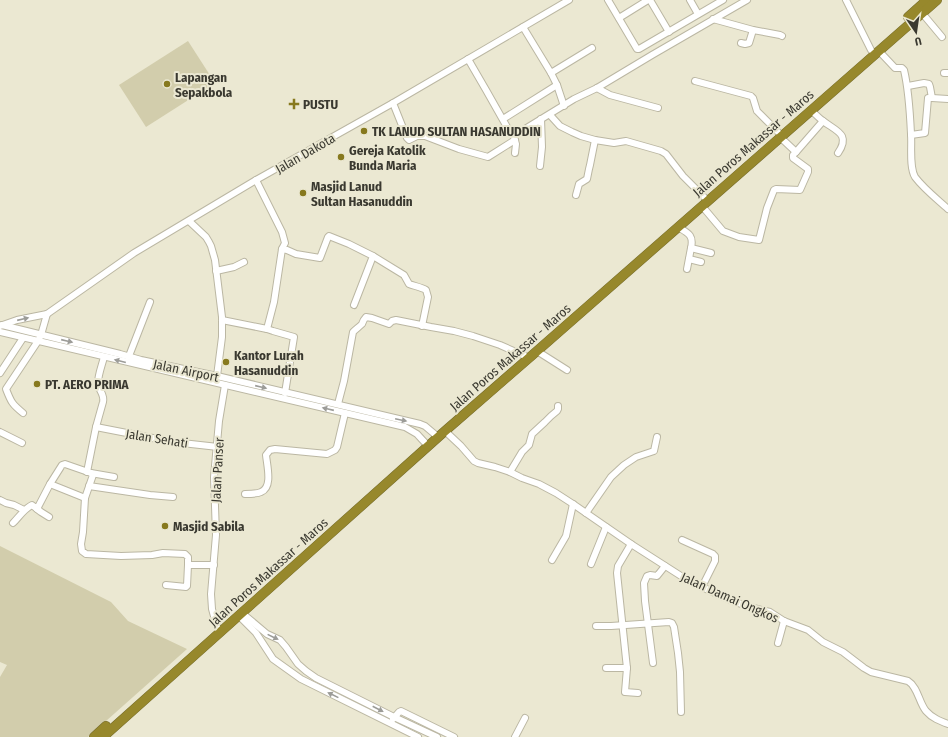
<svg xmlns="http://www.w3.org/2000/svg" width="948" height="737" viewBox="0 0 948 737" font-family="'Fira Sans Condensed',sans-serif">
<rect width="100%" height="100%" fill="#ebe8d2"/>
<g fill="#d2cdac">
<polygon points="188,41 215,83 146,127 119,85"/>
<polygon points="0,546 111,602 128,621 187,649 88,737 0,737 0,677 7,665 0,662"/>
</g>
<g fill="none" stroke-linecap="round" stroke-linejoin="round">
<defs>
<g id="minor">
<polyline points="608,0 637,49 639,49 723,0"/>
<polyline points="650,0 669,32"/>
<polyline points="690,0 698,14"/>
<polyline points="846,0 871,50"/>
<polyline points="922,13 942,37"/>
<polyline points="619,18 648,0"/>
<polyline points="713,19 753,30 780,35 782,36"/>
<polyline points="523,27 551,73 557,85 564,106"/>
<polyline points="741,43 745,44 749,43 753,30"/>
<path d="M 879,51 L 895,68 L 902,68 L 904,70 C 909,91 910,113 911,134 C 912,146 909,167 915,177 C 924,189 937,199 948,209"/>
<polyline points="468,59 486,90 507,127 513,134 525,129 574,99 597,88 652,55 747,0"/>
<polyline points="551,73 592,48"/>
<polyline points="944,73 948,73"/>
<polyline points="695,81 751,96 753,98 757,111 778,132"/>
<polyline points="908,86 924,83 929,84 930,87 932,98"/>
<polyline points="597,88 610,95 658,108"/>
<polyline points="393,103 407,138 409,140 417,136 425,136 459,149 488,157 515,140"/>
<path d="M 811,110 C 815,114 819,118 823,121 C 836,131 851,134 838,153"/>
<polyline points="550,115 560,126 572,132 581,136 595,140 614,143 626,141 661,151 666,154 683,176 704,197"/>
<polyline points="503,119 557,85"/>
<polyline points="911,135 925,133 928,98 932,98 948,99"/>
<polyline points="514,137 516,144 515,153"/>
<polyline points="796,152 823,121"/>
<polyline points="540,166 542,147 541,119"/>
<polyline points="256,180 282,232 285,243 282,249 287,250 296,254 320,258 328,237 329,236 349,244 373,256 354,305"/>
<polyline points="576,195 579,184 587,179 589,169 590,165 595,140"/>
<polyline points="702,206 723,231 739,237 759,240 767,208 774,190 776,189 800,190 808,172 808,169 793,158 793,155 796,152 780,137"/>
<polyline points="189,221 206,237 209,242 211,246 215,260 222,317 222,337 217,376"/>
<path d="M 678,227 C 688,233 694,235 691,248 L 711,253"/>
<polyline points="282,249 274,302 267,329 273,331 294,337 285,393"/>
<path d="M 373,256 L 404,275 L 409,284 C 414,286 421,287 426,290 L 428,297 L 422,326"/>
<polyline points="689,259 701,262"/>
<polyline points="687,269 691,248"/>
<polyline points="216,271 234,267 244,262"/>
<polyline points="222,320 267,329"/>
<polyline points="2,325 120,354 141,360 217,376 420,424 425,426 438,437"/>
<polyline points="0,326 17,320 47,314 134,253 256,180 393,103 569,0"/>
<polyline points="0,332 405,427 417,434 428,446"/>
<polyline points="537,351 567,370"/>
<polyline points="129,356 150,302"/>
<polyline points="0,373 23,338"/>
<path d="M 338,404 L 339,400 L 344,381 L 353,332 C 356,329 359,327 362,324 C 363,321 364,319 366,317 L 372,318 L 389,324 L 392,321 L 396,320 L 431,327 L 454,331 L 473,336 L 500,345 L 525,356"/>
<path d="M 23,413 C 12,404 11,402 6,389 L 38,341 L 41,335 L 47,314"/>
<polyline points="96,427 173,442 218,447"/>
<path d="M 445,431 L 461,446 L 474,461 L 478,463 L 495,467 L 510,472 L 522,478 L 539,484 L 556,493 L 573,504 L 631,544 L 681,576 L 702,587 L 735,602 L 750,607 L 770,612 L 784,621 L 808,630 L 823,642 L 843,652 L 864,668 L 871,672 L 908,681 C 918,687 919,703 926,711 C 932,718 940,721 948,724"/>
<polyline points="0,432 22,443"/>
<path d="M 87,472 L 96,427 L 103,402 C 105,394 98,390 98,383 C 98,375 102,365 104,357"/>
<polyline points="510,472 522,452 529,445 532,434 545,422 551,416 557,411 558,409 558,406"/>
<polyline points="91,473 114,477"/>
<polyline points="50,484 85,498"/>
<polyline points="89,486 150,495 173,497"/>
<path d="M 245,494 C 250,494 257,494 261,492 C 273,487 267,466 266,455 L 270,450 L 275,449 L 327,454 L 335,450 L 337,447 L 345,413"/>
<polyline points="0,500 6,503 14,505 24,510"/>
<polyline points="37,509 41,512 49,517"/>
<polyline points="586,513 611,477 624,465 636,457 654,451 657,437"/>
<path d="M 13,523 C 19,517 24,509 32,505 L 37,509 L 50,484 L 62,465 L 65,464 L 91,473 L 93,475 L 85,498 L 83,532 L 81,544 L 82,551 L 86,554 L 121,556 L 152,555 L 163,553 L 185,554 L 188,557 L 188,565 L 214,565"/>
<polyline points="682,540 713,554 715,556 715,561 702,587"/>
<polyline points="631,544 618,566 617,573 626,659 627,668 625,692 638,693"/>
<polyline points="552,560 566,536 573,504"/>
<polyline points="591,564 606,527"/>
<polyline points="166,585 186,587 187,586 188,565"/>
<polyline points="242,613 267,634 280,640 286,647 298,664 306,671 316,678 394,717 437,737"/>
<polyline points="239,616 256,633 273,659 301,679 418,737"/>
<polyline points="596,626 611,626 669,622 672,623 674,627 678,653 680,672 681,712"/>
<polyline points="217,627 212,609 211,594 216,535 214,477 219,421 225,385"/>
<polyline points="778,643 784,621"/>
<polyline points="653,663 645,601 644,583 647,576 650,575 657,576 665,566"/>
<polyline points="606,668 627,668"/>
<polyline points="393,719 399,712 401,711 454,737"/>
<polyline points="515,737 525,718"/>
</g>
<g id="highway">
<polyline points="908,17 927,0"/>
<polyline points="94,737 106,726"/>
<polyline points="103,737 445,431 537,351 937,0"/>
</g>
</defs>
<use href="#minor" stroke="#bbb7a3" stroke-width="8"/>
<use href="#highway" stroke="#766c2d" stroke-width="10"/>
<use href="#minor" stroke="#fff" stroke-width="6"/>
<use href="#highway" stroke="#97882c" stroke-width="9"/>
</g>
<defs><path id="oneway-solid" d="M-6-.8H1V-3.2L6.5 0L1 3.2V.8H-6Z"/></defs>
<g fill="#9c9c98">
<use href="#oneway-solid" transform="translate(23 319) rotate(-13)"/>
<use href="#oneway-solid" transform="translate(67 341) rotate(13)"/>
<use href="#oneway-solid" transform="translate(120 361) rotate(-166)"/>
<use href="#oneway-solid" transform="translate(261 387) rotate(13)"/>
<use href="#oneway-solid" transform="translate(328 409) rotate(-167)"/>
<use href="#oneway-solid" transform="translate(401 420) rotate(12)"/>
<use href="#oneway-solid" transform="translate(273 637) rotate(26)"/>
<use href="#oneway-solid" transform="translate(333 695) rotate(-154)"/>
<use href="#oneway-solid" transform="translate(378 709) rotate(27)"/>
</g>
<g fill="#87791e" stroke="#ebe8d2" stroke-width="1.5">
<circle cx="167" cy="84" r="4"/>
<path d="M292 98h4v4h4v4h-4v4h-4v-4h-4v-4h4z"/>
<circle cx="364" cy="131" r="4"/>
<circle cx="341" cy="157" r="4"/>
<circle cx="303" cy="193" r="4"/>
<circle cx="226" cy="362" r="4"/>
<circle cx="37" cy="384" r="4"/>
<circle cx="165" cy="526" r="4"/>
</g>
<g text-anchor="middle" stroke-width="4" stroke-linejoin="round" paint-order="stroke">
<g font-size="13" font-weight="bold" fill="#3a3930" stroke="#ebe8d2" text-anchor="start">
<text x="175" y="82">Lapangan<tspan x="175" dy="15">Sepakbola</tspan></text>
<text x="303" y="109">PUSTU</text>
<text x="372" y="136">TK LANUD SULTAN HASANUDDIN</text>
<text x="349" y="155">Gereja Katolik<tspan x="349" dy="15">Bunda Maria</tspan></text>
<text x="311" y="191">Masjid Lanud<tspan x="311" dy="15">Sultan Hasanuddin</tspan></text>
<text x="234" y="360">Kantor Lurah<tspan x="234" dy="15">Hasanuddin</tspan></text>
<text x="45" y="389">PT. AERO PRIMA</text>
<text x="173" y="531">Masjid Sabila</text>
</g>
<g font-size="13" fill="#3a3930" stroke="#ebe8d2">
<text transform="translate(753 143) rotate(-41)" y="5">Jalan Poros Makassar - Maros</text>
<text transform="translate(305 153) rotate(-30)" y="5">Jalan Dakota</text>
<text transform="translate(510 357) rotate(-41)" y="5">Jalan Poros Makassar - Maros</text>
<text transform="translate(186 370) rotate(12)" y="5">Jalan Airport</text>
<text transform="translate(157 438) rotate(9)" y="5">Jalan Sehati</text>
<text transform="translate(217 470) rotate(-87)" y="5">Jalan Panser</text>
<text transform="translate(268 572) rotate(-42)" y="5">Jalan Poros Makassar - Maros</text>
<text transform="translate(730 597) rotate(24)" y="5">Jalan Damai Ongkos</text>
</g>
</g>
<g transform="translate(916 32) rotate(167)" stroke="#ebe8d2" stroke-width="3" paint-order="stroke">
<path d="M0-3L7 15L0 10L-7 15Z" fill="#3a3930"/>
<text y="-6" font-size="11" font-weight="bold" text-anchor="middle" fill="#3a3930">U</text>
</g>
</svg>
